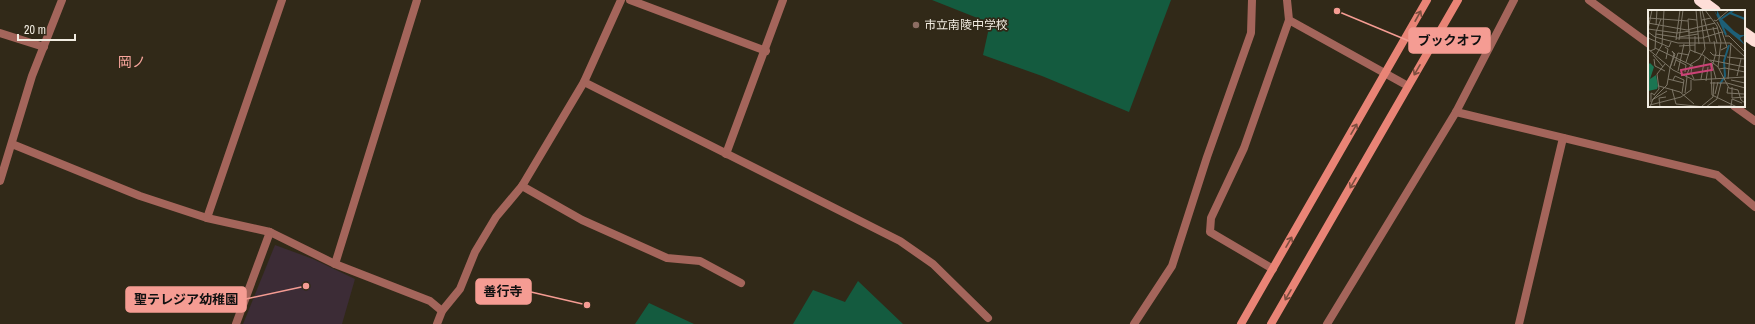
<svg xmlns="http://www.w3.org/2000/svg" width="1755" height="324" viewBox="0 0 1755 324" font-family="'Archivo Narrow','Noto Sans JP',sans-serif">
<rect width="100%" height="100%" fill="#312918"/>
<polygon fill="#3c2c36" points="275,245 313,259 355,279 342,324 243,324"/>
<g fill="#145b3f">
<polygon points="932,0 1171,0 1129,112 1042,76 983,55 990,23"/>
<polygon points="858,281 903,324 793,324 813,290 845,302"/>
<polygon points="649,303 694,324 635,324"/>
</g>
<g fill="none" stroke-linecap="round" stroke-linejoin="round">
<g stroke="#a4655b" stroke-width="8">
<polyline points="630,0 766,51"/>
<polyline points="1287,0 1289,20 1408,86"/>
<polyline points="1589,0 1649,44"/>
<polyline points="0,33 44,47"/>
<polyline points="584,82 900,241 933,264 988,318"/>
<polyline points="1734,106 1755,121"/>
<polyline points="1456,112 1717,175 1755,207"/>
<polyline points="12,144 140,196 207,218 270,232 335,264 430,301 442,311"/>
<polyline points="726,154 783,0"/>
<polyline points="0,181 32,76 62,0"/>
<polyline points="522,186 582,220 667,258 700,261 741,283"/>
<polyline points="207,218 282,0"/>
<polyline points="335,264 417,0"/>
<polyline points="1273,269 1210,232 1211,218 1244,148 1289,20"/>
<polyline points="236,324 270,232"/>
<polyline points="437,324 442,311 460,289 475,252 496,217 522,186 584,82 621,0"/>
<polyline points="1134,324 1172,266 1207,157 1251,33 1252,0"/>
<polyline points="1327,324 1456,112 1514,0"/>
<polyline points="1519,324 1563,138"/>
</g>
<g stroke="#e98476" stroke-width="8">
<polyline points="1241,324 1427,0"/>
<polyline points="1271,324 1458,0"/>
</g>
<g stroke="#feded8" stroke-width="12">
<polyline points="1700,0 1715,11"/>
<polyline points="1744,33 1755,41"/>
</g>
</g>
<defs><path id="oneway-shaft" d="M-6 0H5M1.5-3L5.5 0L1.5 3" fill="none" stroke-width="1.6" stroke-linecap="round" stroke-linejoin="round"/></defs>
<g stroke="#7b4d3e">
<use href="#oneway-shaft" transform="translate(1418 16) rotate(-61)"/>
<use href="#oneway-shaft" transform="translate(1417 70) rotate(120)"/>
<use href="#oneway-shaft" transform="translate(1354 129) rotate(-60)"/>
<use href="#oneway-shaft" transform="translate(1353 183) rotate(120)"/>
<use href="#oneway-shaft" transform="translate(1289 242) rotate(-60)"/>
<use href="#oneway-shaft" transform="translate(1288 295) rotate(120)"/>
</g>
<circle fill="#8d6e63" stroke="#312918" stroke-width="1.5" cx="916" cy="25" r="4"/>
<g text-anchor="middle" stroke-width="3.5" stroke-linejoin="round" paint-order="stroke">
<g font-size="12" fill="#f1ece1" stroke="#312918" text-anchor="start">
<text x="924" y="29">市立南陵中学校</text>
</g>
<g font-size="14" fill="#f9a69d" stroke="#312918">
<text x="132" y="67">岡ノ</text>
</g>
</g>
<g transform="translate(1648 10)">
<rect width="97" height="97" fill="#312918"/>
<path d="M 2,53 L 6,57 L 2,69 L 8,65 L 10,76 L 9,79 L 0,81 L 0,55 Z" fill="#1b7552"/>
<path d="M 66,0 L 69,5 L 69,0 L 73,8 L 86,21 L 92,25 L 97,25 L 92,28 L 97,35 L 73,15 Z" fill="#1d5f77"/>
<path fill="none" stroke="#1d5f77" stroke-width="2" d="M 82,3 L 97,9M 73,9 L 86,0M 73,13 L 78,25M 72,74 L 77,66 L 76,51 L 81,35"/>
<path fill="none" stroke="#7e7768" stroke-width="1" d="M 48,0 L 51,34M 54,0 L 62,32M 0,8 L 40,11M 63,8 L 69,16 L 73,32M 54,10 L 63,8 L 57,0M 66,10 L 68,11 L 81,0M 69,12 L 75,23M 0,13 L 39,20 L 67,13M 8,15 L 9,0M 65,17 L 69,33M 0,19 L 29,23 L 42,21M 0,19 L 4,0M 0,22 L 7,27 L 30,33 L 82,33 L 97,47M 41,23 L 70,18M 8,24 L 28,27M 47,26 L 47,43M 77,26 L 81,26 L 96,41M 31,27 L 50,24M 0,28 L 21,37 L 23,32M 28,28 L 54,28 L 74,22 L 79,37 L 73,40M 28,30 L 32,0M 31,30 L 35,0M 66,31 L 68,43 L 63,60 L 64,85 L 89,97M 73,32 L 70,57 L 81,78 L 90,80 L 93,90 L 97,93M 31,36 L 47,35M 17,37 L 20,39 L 18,49M 7,38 L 45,56M 0,39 L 25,60 L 46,70 L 97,67M 42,40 L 55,45 L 70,57M 2,41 L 7,39 L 8,22 L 13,9M 62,42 L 65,45 L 77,46M 5,45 L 15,57M 8,45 L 14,35 L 16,0M 79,47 L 97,49M 6,49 L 7,56 L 17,61M 28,50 L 38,55 L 37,62M 62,50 L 97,57M 38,52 L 42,40 L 40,9 L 49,10M 64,54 L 68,69M 26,56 L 30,43 L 41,45M 44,56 L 43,63 L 46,69M 71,59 L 77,58 L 97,62M 30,61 L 36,34M 89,66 L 93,49M 38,67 L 43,54 L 51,49 L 57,39 L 52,0M 20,69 L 36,73M 53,69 L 57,47M 80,69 L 83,33M 25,70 L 27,66 L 36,70 L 34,83M 83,70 L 97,73M 58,71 L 60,57M 62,73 L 79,73 L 97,78M 11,76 L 32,82 L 46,94M 80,77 L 79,83 L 96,84M 84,77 L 84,88 L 97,87M 24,79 L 28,94 L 57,97M 37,83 L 39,67M 67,84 L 70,72M 6,85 L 11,79 L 9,64 L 17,54M 69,89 L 73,73M 4,90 L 19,81M 3,92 L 3,83 L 7,85M 2,95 L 33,87 L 43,80 L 43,70M 54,96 L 65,87 L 66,72M 70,96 L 83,96M 2,97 L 5,89 L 19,75 L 22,58 L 26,44 L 24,41 L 27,44 L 22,58M 12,97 L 11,88 L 18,87M 58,97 L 69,89M 83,97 L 84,89 L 94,93"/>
<path fill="#cb4276" fill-opacity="0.15" stroke="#cb4276" stroke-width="2" d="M 63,54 L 64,60 L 34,65 L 33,60 Z"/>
<rect width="97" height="97" fill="none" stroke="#f1ece1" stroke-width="2"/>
</g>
<path fill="none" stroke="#f59c93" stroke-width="1.5" d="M1337 11L1409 41M587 305L531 292M306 286L246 299"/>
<g fill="#f59c93" stroke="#312918" stroke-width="1.5">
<circle cx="1337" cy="11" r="4"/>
<circle cx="587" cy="305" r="4"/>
<circle cx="306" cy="286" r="4"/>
</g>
<g fill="#f59c93" stroke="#f59c93" stroke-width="1.5">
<rect x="1409" y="28" width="81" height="25" rx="4"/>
<rect x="476" y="279" width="55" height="25" rx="4"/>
<rect x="126" y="287" width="120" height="25" rx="4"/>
</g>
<g font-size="13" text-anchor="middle" font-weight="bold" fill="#111">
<text x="1450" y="45">ブックオフ</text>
<text x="503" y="296">善行寺</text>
<text x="186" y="304">聖テレジア幼稚園</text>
</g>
<path d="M18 34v6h57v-6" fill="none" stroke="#f1ece1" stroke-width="2"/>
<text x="24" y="34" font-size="12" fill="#f1ece1" stroke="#312918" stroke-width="3" paint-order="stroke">20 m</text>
</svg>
